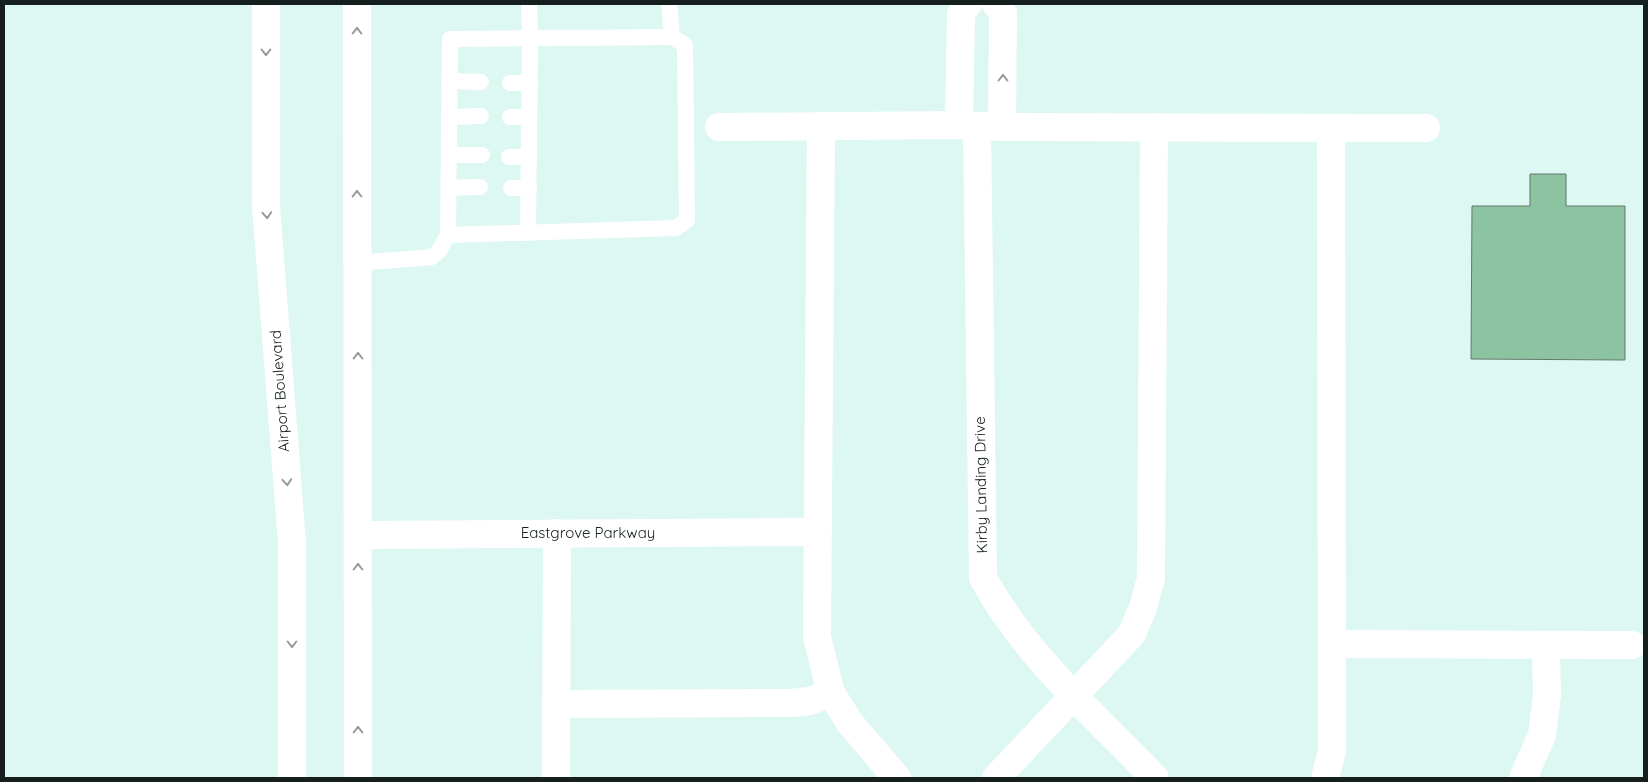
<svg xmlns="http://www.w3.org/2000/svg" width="1648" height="782" viewBox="0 0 1648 782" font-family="Quicksand,sans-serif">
<rect width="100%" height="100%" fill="#ddf7f3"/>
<polygon fill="#8cc3a1" stroke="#65776b" points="1530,174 1566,174 1566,206 1625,206 1625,360 1471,359 1472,206 1530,206"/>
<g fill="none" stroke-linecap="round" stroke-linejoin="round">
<g stroke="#fff" stroke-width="16">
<polyline points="449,81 481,82"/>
<polyline points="510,83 530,83"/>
<polyline points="449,117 481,116"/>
<polyline points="510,117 529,117"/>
<polyline points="449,155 482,155"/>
<polyline points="509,157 529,157"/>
<polyline points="449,188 480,187"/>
<polyline points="511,188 529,188"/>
<polyline points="528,233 530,38 529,4"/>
<polyline points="448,235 450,39 672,37"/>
<polyline points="357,263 432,257 439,251 448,235 676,228 687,220 685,45 672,37 669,4"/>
</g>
<g stroke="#fff" stroke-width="28">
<polyline points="996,4 1003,13 1002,127"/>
<polyline points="959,125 961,13 968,4"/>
<polyline points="821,126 817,637 831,693 850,723 897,778"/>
<path d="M 977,126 L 983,578 C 1025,655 1094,715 1155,778"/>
<polyline points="719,127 959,125 1002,127 1426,128"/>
<polyline points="358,535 817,532"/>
<polyline points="1332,644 1632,645"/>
<polyline points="556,704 790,703 810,701 831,693"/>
<polyline points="556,778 557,533"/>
<polyline points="996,778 1131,635 1143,608 1151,578 1154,127"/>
<polyline points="1325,778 1332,751 1331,128"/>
<polyline points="1523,778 1542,735 1547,696 1546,646"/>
</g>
<g stroke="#fff" stroke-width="28">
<polyline points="266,4 266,206 292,543 292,778"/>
<polyline points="357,4 358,778"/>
</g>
</g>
<defs><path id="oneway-chevron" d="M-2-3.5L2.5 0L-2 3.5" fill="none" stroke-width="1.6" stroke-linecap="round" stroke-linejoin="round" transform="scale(1.25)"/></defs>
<g stroke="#969a9a">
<use href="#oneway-chevron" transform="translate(357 31) rotate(-90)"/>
<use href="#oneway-chevron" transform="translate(266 52) rotate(90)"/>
<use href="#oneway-chevron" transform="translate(1003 78) rotate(-90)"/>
<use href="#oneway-chevron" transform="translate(357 194) rotate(-90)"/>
<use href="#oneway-chevron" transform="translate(267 215) rotate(86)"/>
<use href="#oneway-chevron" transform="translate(358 356) rotate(-90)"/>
<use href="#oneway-chevron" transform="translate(287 482) rotate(86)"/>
<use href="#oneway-chevron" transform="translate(358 567) rotate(-90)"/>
<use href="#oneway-chevron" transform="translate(292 644) rotate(90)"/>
<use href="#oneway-chevron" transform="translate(358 730) rotate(-90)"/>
</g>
<g text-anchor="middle" stroke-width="4" stroke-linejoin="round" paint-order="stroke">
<g font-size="15" fill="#151f1e" stroke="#fff">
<text transform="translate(280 391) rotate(-94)" y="5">Airport Boulevard</text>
<text transform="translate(981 485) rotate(-91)" y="5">Kirby Landing Drive</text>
<text x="588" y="538">Eastgrove Parkway</text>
</g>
</g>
<rect width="1648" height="782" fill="none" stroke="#151f1e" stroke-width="10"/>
</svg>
